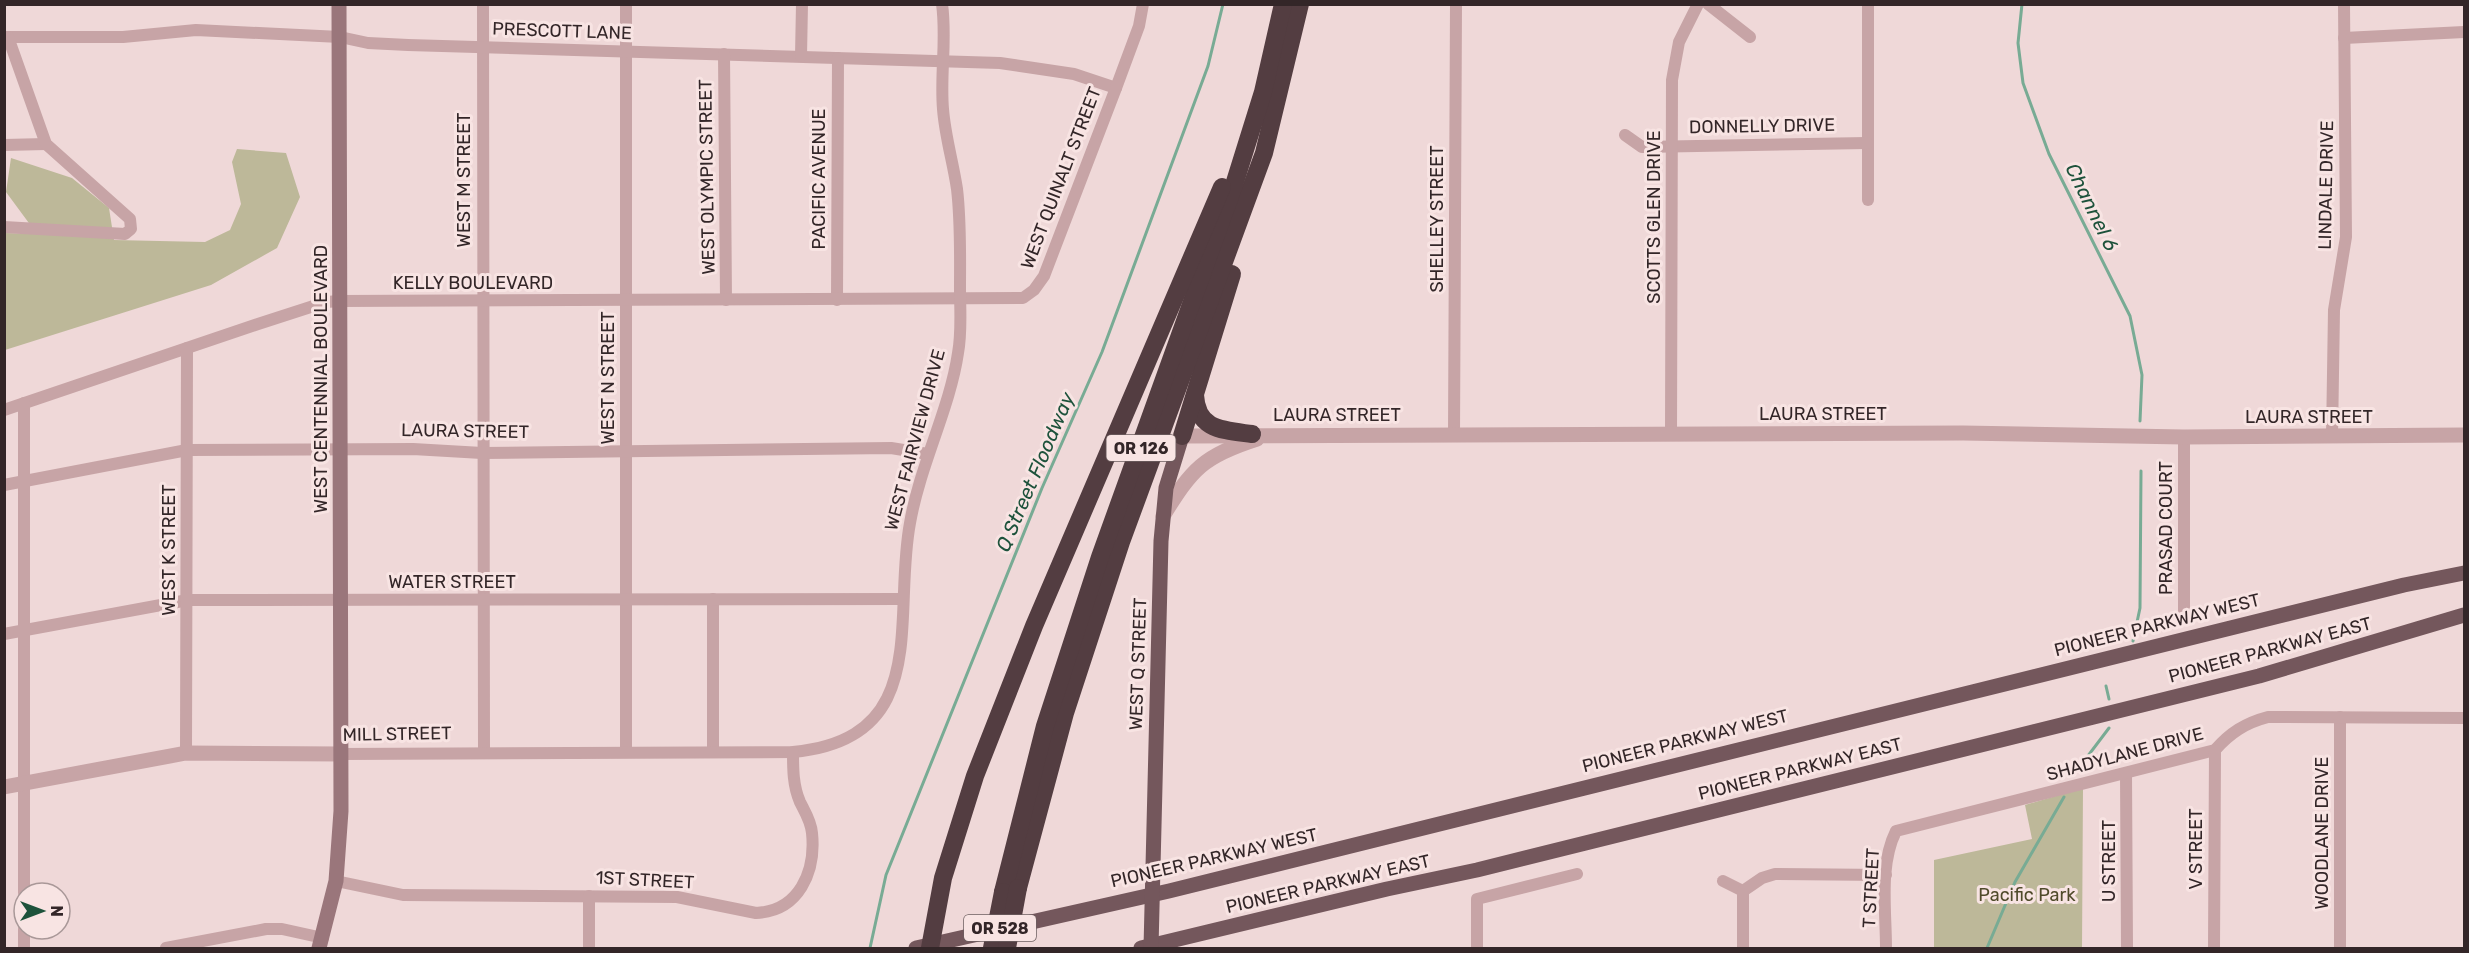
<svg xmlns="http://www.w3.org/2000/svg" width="2469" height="953" viewBox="0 0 2469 953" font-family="Rubik,sans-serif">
<rect width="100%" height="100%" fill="#efd8d8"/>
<g fill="#bdb899">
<polygon points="237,149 286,153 300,197 277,248 211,285 5,350 5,233 37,234 6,192 11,158 72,178 109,208 114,240 205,242 230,230 241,204 232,162"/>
<polygon points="2083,788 2082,948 1934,948 1934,860 2032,839 2025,805"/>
</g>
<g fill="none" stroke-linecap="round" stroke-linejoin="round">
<g stroke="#78ab94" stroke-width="3">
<polyline points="2022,4 2018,43 2023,83 2049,154 2130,316 2142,375 2140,421"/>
<polyline points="2133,641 2140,608 2141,471"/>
<polyline points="2106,686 2109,699"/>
<polyline points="2078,769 2109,728"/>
<polyline points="870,948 886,875 1042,488 1102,352 1208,66 1223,4"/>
<polyline points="1987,948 2015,882 2064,797"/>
</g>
<g stroke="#c7a4a6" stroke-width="12">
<polyline points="483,4 484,752"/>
<polyline points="626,4 626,752"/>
<polyline points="1708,4 1750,37"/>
<polyline points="1868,4 1868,200"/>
<polyline points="4,37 123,37 196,30 340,37 368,43 408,45 1000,63 1074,74 1116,88"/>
<polyline points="2344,38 2464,32"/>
<polyline points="724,54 726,300"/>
<polyline points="801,56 802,4"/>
<polyline points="1625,135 1642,147 1867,143"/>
<polyline points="4,145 46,144"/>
<polyline points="4,227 125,234 131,229 130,219 46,144 8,37"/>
<polyline points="837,300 838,58"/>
<polyline points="4,410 258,324 326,302 340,301 1023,298 1034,290 1044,276 1116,88 1139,26 1143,4"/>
<polyline points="1671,434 1672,80 1679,42 1698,4"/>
<polyline points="1454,435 1456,4"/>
<polyline points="2332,437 2334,310 2346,237 2344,4"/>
<polyline points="4,485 187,450 413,449 482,453 891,448 928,454"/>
<polyline points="713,599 713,751"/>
<polyline points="2184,620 2184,437"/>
<polyline points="4,634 188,600 902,599"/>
<polyline points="2340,717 2340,948"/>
<polyline points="186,753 187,348"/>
<path d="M 341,754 L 793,752 C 933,739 892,618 910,523 C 920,465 950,408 958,353 C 962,332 960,310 960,289 C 960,256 961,223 957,189 C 953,162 945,136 943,109 C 940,74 947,39 942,4"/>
<polyline points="2126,774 2127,948"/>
<path d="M 336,881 L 403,895 L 677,897 L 756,913 C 799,911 816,872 812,833 C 811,821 805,812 800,802 C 793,786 793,769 793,752"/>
<polyline points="1723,881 1743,891"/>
<polyline points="24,893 24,403"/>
<polyline points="589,896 589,948"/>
<polyline points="24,929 24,948"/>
<polyline points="166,948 266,929 282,929 323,938"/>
<polyline points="1477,948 1477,899 1577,874"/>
<polyline points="1743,948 1743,891 1762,878 1775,874 1886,875"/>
<path d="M 1886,948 C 1886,910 1879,865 1896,831 L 2215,750 C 2230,733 2245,723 2268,717 L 2464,718"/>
<polyline points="2214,948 2215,750"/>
</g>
<g stroke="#c7a4a6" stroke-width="15">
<polyline points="1182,436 1963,433 2184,437 2464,435"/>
<path d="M 1163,516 C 1192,469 1203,456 1257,439"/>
<polyline points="4,787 186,753 341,754"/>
</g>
<polyline stroke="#9a767b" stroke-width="15" points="319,948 336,881 341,811 339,4"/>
<g stroke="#74575c" stroke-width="15">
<polyline points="916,948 1169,891 2404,585 2464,573"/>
<polyline points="1141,948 1387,889 1477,870 2259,676 2464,615"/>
<polyline points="1151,948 1161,541 1166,488 1182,436"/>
</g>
<g stroke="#533d41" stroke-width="18">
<path d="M 1195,395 C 1197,430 1222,430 1252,434"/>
<polyline points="1182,436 1232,274"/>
<polyline points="1018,888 1065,713 1121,542 1264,153 1300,4"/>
<polyline points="1003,892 1045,726 1100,557 1234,185 1263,92 1283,4"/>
<polyline points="930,948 943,878 975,776 1034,626 1222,187"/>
</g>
<g stroke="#533d41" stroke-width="18">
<polyline points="992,948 1003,892"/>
<polyline points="1007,948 1018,888"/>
</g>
</g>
<g text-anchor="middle" stroke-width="6" stroke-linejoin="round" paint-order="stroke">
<g fill="#f8e4e3" stroke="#6e5f60" stroke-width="1.5">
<rect x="1106.5" y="435" width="69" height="26" rx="4.5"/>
<rect x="964" y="915" width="72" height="26" rx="4.5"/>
</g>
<g font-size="16" font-weight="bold" fill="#332628">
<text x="1141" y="454">OR 126</text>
<text x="1000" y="934">OR 528</text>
</g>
<g font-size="18" fill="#332628" stroke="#f8e4e3">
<text transform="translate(562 31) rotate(2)" y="6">PRESCOTT LANE</text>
<text transform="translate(1762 126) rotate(-1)" y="6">DONNELLY DRIVE</text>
<text transform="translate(707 177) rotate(-91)" y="6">WEST OLYMPIC STREET</text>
<text transform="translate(1061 178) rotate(-69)" y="6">WEST QUINALT STREET</text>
<text transform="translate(819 179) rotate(-90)" y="6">PACIFIC AVENUE</text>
<text transform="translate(464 180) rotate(-90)" y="6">WEST M STREET</text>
<text transform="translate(2326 185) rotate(-89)" y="6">LINDALE DRIVE</text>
<text transform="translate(1654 217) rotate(-90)" y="6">SCOTTS GLEN DRIVE</text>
<text transform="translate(1437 219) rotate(-90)" y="6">SHELLEY STREET</text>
<text x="473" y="289">KELLY BOULEVARD</text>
<text transform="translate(608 378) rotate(-90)" y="6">WEST N STREET</text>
<text transform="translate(321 379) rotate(-90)" y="6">WEST CENTENNIAL BOULEVARD</text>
<text x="1823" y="420">LAURA STREET</text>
<text x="1337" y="421">LAURA STREET</text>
<text x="2309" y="423">LAURA STREET</text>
<text transform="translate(465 431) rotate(1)" y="6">LAURA STREET</text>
<text transform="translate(915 440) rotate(-75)" y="6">WEST FAIRVIEW DRIVE</text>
<text transform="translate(2166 528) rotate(-90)" y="6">PRASAD COURT</text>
<text transform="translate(169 550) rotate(-90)" y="6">WEST K STREET</text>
<text x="452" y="588">WATER STREET</text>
<text transform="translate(2157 625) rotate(-14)" y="6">PIONEER PARKWAY WEST</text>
<text transform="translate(2270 650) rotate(-15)" y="6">PIONEER PARKWAY EAST</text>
<text transform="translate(1138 664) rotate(-88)" y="6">WEST Q STREET</text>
<text transform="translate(397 734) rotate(-1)" y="6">MILL STREET</text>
<text transform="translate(1685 741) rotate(-14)" y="6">PIONEER PARKWAY WEST</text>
<text transform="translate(2125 754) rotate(-15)" y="6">SHADYLANE DRIVE</text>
<text transform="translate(1800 769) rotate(-14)" y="6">PIONEER PARKWAY EAST</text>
<text transform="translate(2322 833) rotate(-90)" y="6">WOODLANE DRIVE</text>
<text transform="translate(2196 849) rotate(-90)" y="6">V STREET</text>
<text transform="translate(1214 858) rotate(-13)" y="6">PIONEER PARKWAY WEST</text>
<text transform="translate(2109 861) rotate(-90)" y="6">U STREET</text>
<text transform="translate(645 880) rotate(3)" y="6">1ST STREET</text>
<text transform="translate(1328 884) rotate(-13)" y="6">PIONEER PARKWAY EAST</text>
<text transform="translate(1871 888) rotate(-87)" y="6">T STREET</text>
</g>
<g font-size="18" fill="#504b2b" stroke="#f8e4e3">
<text x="2027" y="901">Pacific Park</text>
</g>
<g font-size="20" font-style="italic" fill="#1d523b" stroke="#f8e4e3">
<text transform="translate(2092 207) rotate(64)" y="7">Channel 6</text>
<text transform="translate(1035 472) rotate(-67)" y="7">Q Street Floodway</text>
</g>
</g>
<rect width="2469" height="953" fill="none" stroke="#332628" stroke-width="12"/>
<g transform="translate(42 911) rotate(90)"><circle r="28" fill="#f8e4e3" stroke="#a99898" stroke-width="1.5"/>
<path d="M0-4.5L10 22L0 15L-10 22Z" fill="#1d523b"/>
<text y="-9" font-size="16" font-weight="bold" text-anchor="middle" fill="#332628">N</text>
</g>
</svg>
